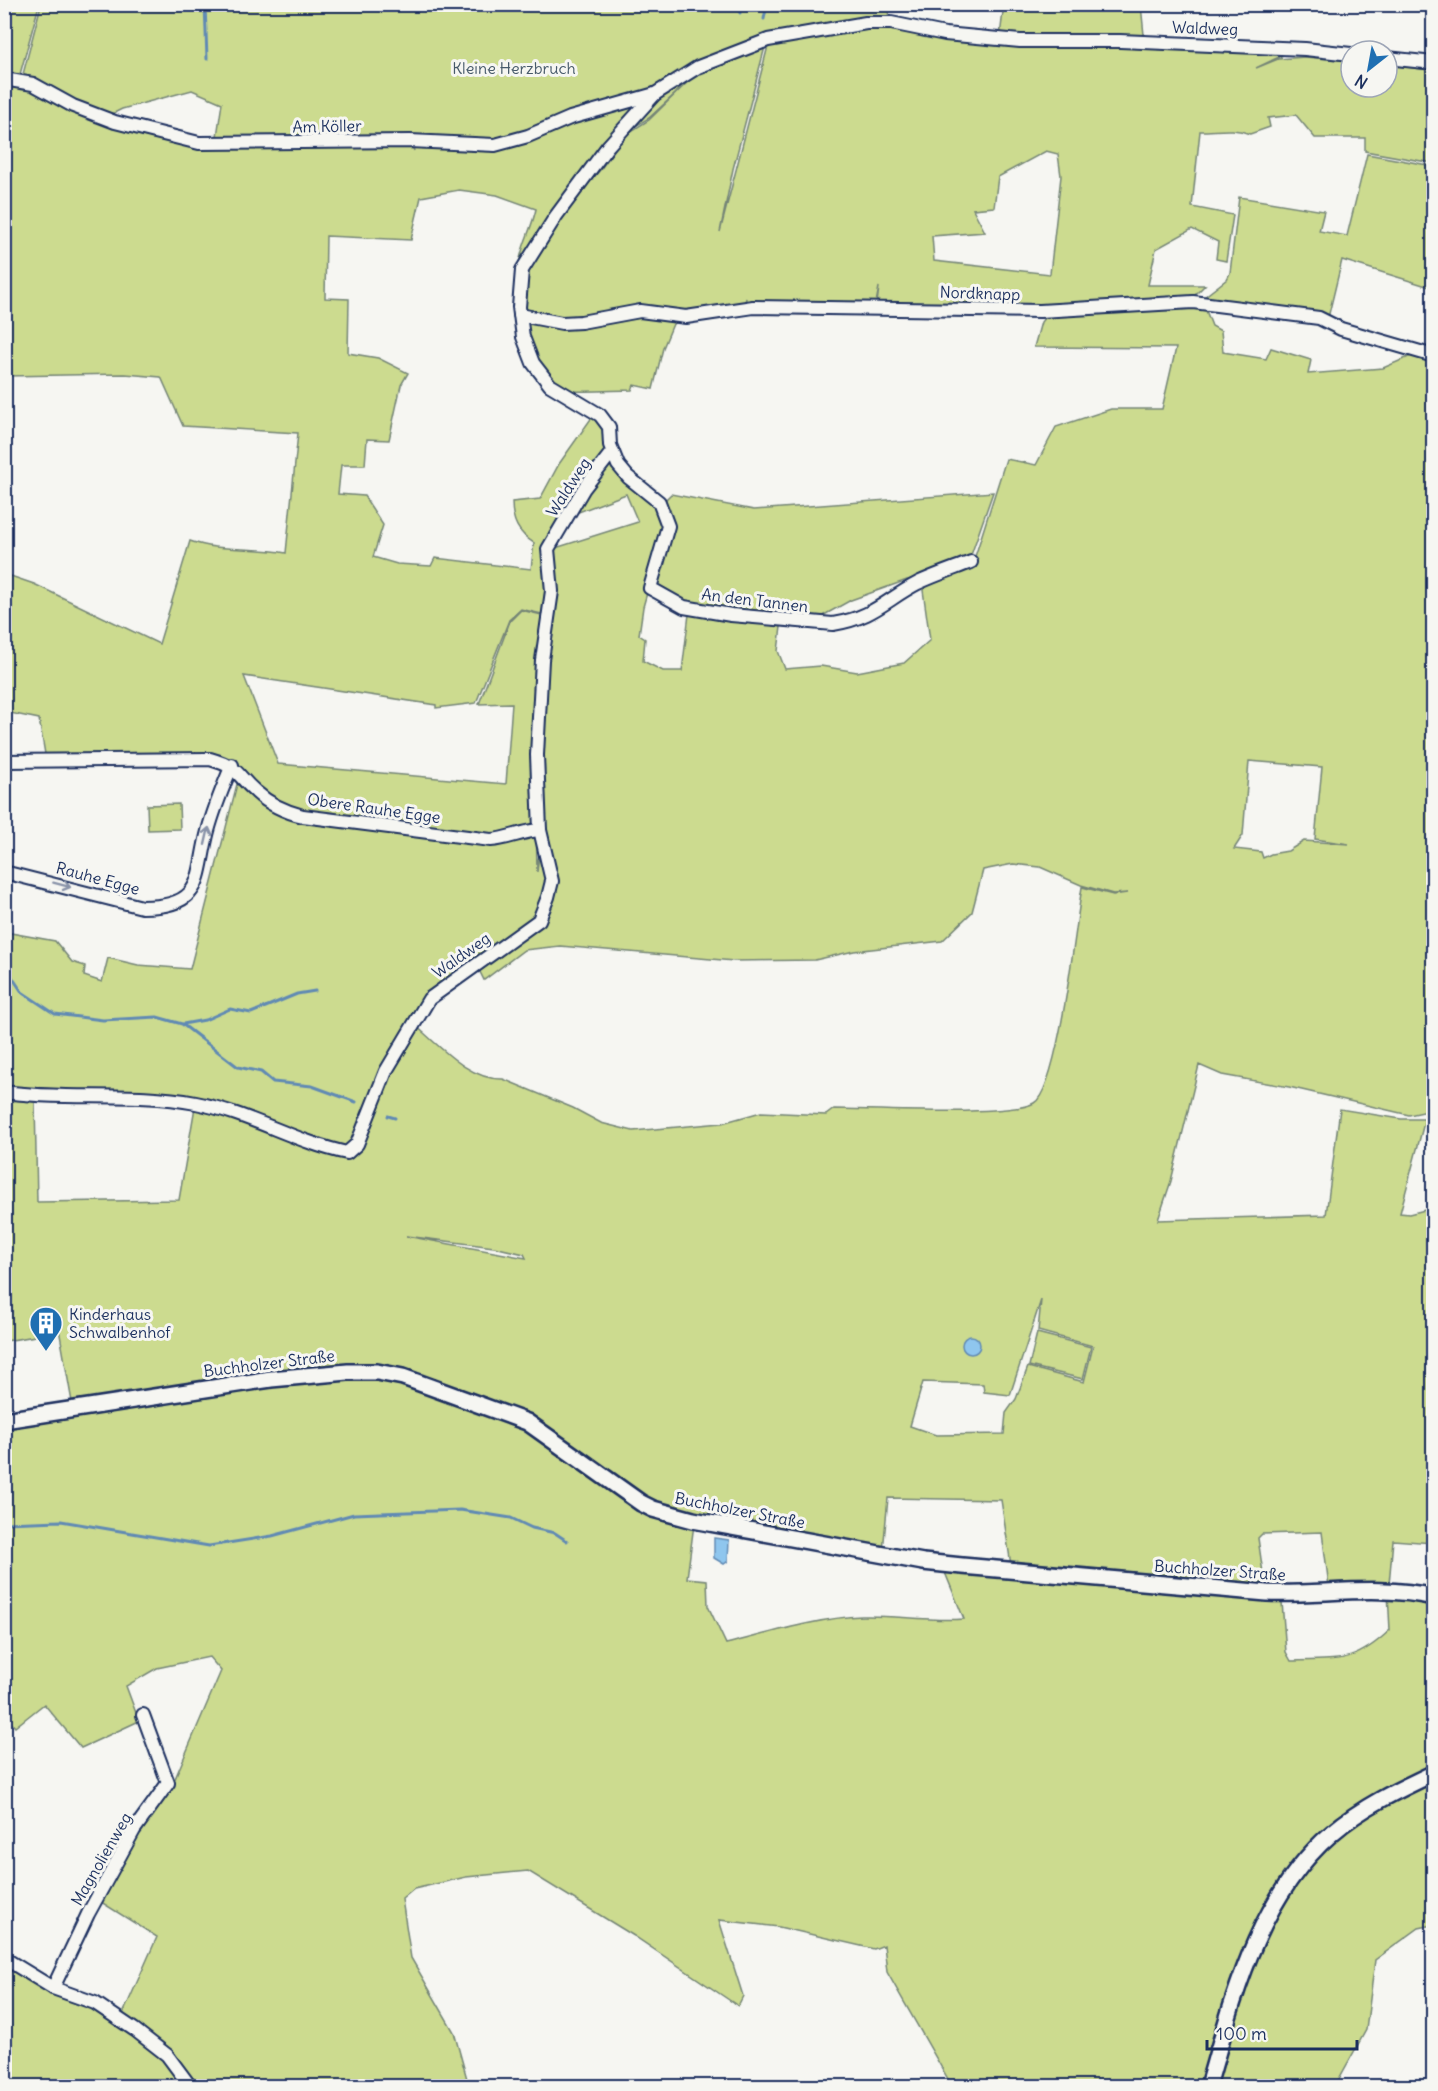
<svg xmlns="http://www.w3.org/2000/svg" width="1438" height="2091" viewBox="0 0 1438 2091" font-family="Delius,sans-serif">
<rect width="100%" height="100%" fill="#f6f6f2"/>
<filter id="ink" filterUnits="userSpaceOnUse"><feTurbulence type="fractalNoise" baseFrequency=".0167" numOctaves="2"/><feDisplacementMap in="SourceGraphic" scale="12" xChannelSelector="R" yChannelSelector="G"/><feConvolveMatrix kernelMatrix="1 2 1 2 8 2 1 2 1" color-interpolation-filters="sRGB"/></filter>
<g filter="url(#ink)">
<g fill="#ccdb8f" stroke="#748576" stroke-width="1.5" fill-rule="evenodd">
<polygon points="1004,4 1141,5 1144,35 1020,38 1000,36"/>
<polygon points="4,5 39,5 19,78 5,77"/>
<path d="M 41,5 L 889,5 L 888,21 L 812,28 L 768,37 L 697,64 L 676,93 L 649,118 L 624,133 L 559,218 L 600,170 L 625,135 L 649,120 L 700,70 L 766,43 L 733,169 L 720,232 L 769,42 L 866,25 L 1020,44 L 1201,49 L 1302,46 L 1256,68 L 1278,59 L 1305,57 L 1351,61 L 1351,87 L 1387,87 L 1387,65 L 1433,70 L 1433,163 L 1365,151 L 1365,138 L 1315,138 L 1296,115 L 1268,118 L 1270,127 L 1250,134 C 1233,127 1219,131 1200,131 L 1192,207 L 1233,215 L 1226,261 L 1216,259 L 1218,242 L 1192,229 L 1156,249 L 1148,285 L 1205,285 L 1190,300 L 1039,308 L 877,304 L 879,287 L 876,303 L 745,306 L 746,298 L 744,306 L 686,316 L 687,319 L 673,324 L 663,348 L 653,389 L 634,385 L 632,390 C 614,390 580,393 563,390 C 529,382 517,299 518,271 C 519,250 532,229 536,209 L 497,195 L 459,190 L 421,197 L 411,240 L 326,236 L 325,298 L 349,299 L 348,353 L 378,358 L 408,373 L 401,385 L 389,440 L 367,439 L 365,465 L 341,465 L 338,494 L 364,496 L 383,525 L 373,557 L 397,564 L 431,566 L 435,558 L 531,569 L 534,543 C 518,533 512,521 512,502 L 540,499 L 559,464 L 595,413 L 608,433 L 605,457 L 583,487 L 545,549 L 549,591 L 546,615 L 521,609 L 509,620 L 476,703 L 436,708 L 436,705 L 244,676 L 278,764 L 506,784 L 512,703 L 479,704 L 510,621 L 521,610 L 546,616 L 541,645 L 535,755 L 537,872 L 542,824 L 539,755 L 542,701 L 554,591 L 549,550 L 638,522 L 626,494 L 568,516 L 585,488 L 610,459 L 627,479 L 657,504 L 666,526 L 643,607 L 639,635 L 645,639 L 643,661 L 663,671 L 682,671 L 689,614 L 672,608 L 650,594 L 670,526 L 662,503 L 671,494 L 754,510 L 993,492 L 970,558 L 938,574 L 907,580 L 851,600 L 817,619 L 782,619 L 778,651 L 785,669 L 821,666 L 857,672 L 904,663 L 930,640 L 922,583 L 973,563 L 1006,459 L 1036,465 L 1056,427 L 1111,409 L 1162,409 L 1176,348 L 1034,347 L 1041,322 L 1048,313 L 1191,305 L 1205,308 L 1212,326 L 1221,331 L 1223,352 L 1266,359 L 1271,348 L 1311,360 L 1308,374 L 1383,368 L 1418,353 L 1433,357 L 1433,1110 L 1409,1115 L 1289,1087 L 1222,1075 L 1199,1065 L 1171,1181 L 1158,1220 L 1326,1215 L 1340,1109 L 1401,1119 L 1425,1119 L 1400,1213 L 1409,1214 L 1433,1208 L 1433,1543 L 1393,1540 L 1389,1584 L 1329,1586 L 1322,1532 L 1262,1534 L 1258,1538 L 1265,1587 L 1011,1565 L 1001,1500 L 888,1498 L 883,1551 L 665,1509 L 616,1488 L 534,1427 C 566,1458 618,1500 658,1516 C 669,1521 683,1522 694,1524 L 687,1578 L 707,1580 L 708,1606 L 726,1644 C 770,1633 816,1618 862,1616 C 896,1615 930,1622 964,1619 L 944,1570 L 1282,1602 L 1286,1652 L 1291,1661 C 1338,1659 1353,1665 1390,1630 L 1388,1593 L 1433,1600 L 1433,1925 L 1419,1928 L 1375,1960 L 1366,2030 L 1335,2086 L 952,2086 L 887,1972 L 884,1945 L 874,1949 L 779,1927 L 719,1920 L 743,1996 L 738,2006 L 634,1936 L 528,1871 L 466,1877 L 414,1889 L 402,1899 L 411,1958 L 454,2032 L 469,2086 L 5,2086 L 5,1964 L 58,1993 L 92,2007 L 119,2023 L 157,1937 L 101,1902 L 131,1845 L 171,1788 L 221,1671 L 209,1657 L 157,1668 L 126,1686 L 139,1721 L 81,1748 L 44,1704 L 15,1727 L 5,1716 L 5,1427 L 175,1399 L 352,1375 L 407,1381 L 433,1380 L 372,1365 L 318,1367 L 72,1402 L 58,1323 L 35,1327 L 35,1336 L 5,1341 L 4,1097 L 35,1102 L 37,1202 L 179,1200 L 195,1107 C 247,1119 296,1143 347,1159 L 362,1143 L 397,1056 L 416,1026 C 441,1047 469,1080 503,1079 L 573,1108 L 601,1123 L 633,1131 L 722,1123 L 761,1112 L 826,1115 L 834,1109 C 869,1109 1012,1117 1034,1103 C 1059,1088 1076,922 1082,887 L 1113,895 L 1127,893 L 1113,894 L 1081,885 L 1040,867 L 1013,864 L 983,870 L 972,912 L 942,941 L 854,951 L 815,960 L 734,961 L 560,946 L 524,950 L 484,980 L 477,966 L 506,946 L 507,942 L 427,997 L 381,1074 L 354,1138 L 349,1145 L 341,1149 L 196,1100 L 80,1095 L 5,1088 L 5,932 L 55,941 L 72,962 L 85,966 L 84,976 L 102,982 L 108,958 L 138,965 L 190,969 L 237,784 L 242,788 L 235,778 L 238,775 L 214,754 L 45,754 L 39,719 L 5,712 L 5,574 L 34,584 L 159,644 L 190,541 C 220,552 254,547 286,553 L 298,433 L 183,426 L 161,377 L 125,374 L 5,376 L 5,81 L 32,87 L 89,117 L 199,146 L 411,144 L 414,151 L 411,139 L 216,143 L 222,103 L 192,90 L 122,109 L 108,116 L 74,104 L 22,78 ZM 1046,151 L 1058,154 L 1061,176 L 1050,274 L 934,261 L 932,236 L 985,232 L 973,209 L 994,207 L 998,177 ZM 1249,761 L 1322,767 L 1315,839 L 1349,844 L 1304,841 L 1288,851 L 1271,854 L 1263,858 L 1261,852 L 1234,849 L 1243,835 ZM 406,1236 L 494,1247 L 524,1254 L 526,1258 ZM 1041,1300 L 1038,1331 L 1093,1346 L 1084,1382 L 1028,1367 L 1016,1399 L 1006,1413 L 1004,1434 L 936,1435 L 910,1426 L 923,1382 L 983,1384 L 984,1392 L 1010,1395 Z"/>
<polygon points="1367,154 1433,166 1433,288 1342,260 1328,318 1204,297 1227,279 1230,273 1239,197 1324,211 1319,231 1347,236"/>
<polygon points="179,804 180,829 148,830 147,805"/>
<polygon points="1037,1333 1091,1347 1083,1379 1029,1366"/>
</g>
<g fill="#8fc6ee" stroke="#618ab4" stroke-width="1.5">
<circle cx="971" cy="1345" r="9"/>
<polygon points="714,1538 729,1540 728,1561 724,1564 714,1558"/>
</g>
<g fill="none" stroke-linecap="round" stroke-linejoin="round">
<g stroke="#618ab4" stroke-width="3">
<polyline points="205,4 207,59"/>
<polyline points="736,4 740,13"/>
<polyline points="763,4 766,9 764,19"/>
<polyline points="4,965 22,992 55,1014 103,1020 157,1017 182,1024 238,1067 261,1072 273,1082 312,1086 356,1102"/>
<polyline points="183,1024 205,1020 230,1009 251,1013 297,994 315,991"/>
<polyline points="388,1116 395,1118"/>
<polyline points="4,1523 61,1521 209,1546 272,1536 354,1514 460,1510 511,1518 532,1528 555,1533 567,1541"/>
</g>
<defs>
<g id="minor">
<polyline points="1387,58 1434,63"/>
<polyline points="4,79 33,84 73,106 115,122 199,143 410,141 495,145 528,136 570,118 655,94"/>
<polyline points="520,315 562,323 581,322 640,311 686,317 753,307 1040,311 1193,302 1319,318 1341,329 1434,356"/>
<path d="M 971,562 C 953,569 935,575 918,583 C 885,600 875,617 833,624 L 731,615 L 684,607 L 650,588 L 668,526 L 659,502 L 628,477 L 618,465 L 610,445 L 609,427 L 600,415 L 550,385 L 533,363 L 523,337 L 519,307 L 522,270 L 556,216 L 608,146 L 655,94 L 698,67 L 768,40 L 866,23 L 891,23 L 945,34 L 1020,41 L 1120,41 L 1305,49 L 1351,54"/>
<path d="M 4,761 L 210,759 C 241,768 234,773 256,792 C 269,804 286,812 303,816 L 491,840 C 508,839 522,831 540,830"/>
<path d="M 4,872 L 142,907 C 206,907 196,876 208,831 C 214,808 223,787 232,765"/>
<path d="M 4,1092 C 68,1101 133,1091 196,1103 C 249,1113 295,1142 347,1153 L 357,1144 L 386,1071 L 429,999 L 539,920 L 548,897 L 552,881 L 540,830 L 537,755 L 542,660 L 552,591 L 548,549 L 584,488 L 612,452"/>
<polyline points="4,1958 53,1988 95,2003 135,2030 167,2055 190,2086"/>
<polyline points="53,1988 88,1914 134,1830 168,1783 143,1715"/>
</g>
<g id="tertiary">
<path d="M 4,1420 L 271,1379 L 348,1372 L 377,1372 L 403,1377 L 527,1422 L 641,1503 L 653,1509 L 693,1520 L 923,1562 L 962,1566 L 1267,1593 C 1323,1595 1379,1584 1434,1597"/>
<path d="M 1208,2086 C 1234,1996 1258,1897 1332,1833 C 1362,1807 1398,1790 1434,1773"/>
</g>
</defs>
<use href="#minor" stroke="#1b2f5e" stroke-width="16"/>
<use href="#tertiary" stroke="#1b2f5e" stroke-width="20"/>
<use href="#minor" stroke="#f6f6f2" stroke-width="12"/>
<use href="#tertiary" stroke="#f6f6f2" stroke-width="15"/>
</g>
<defs><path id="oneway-shaft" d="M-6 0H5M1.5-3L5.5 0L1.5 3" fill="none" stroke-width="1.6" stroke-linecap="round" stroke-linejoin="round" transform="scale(1.5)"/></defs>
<g stroke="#8892a8">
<use href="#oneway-shaft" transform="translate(207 836) rotate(-77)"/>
<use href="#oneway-shaft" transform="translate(62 885) rotate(15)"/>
</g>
</g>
<defs>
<symbol id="building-pin" viewBox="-11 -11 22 30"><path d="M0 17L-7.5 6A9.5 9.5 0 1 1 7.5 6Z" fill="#1f6fb2" stroke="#f6f6f2"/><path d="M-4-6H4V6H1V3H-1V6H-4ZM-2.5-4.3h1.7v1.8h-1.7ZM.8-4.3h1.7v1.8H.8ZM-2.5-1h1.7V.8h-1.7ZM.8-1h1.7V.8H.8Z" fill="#fff"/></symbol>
</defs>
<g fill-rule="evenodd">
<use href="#building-pin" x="27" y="1304" width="38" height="52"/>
</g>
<g text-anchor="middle" stroke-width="6" stroke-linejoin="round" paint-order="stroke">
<g font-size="16" fill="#1b2f5e" stroke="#f6f6f2">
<text transform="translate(1205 28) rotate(2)" y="6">Waldweg</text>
<text transform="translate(327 126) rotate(-1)" y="6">Am Köller</text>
<text transform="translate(980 293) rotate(2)" y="6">Nordknapp</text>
<text transform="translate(568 487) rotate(-57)" y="6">Waldweg</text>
<text transform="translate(755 600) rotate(7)" y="6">An den Tannen</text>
<text transform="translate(374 808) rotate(8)" y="6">Obere Rauhe Egge</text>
<text transform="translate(98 878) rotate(15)" y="6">Rauhe Egge</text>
<text transform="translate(461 955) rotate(-35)" y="6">Waldweg</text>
<text transform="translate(269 1363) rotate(-7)" y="6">Buchholzer Straße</text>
<text transform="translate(740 1510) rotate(11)" y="6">Buchholzer Straße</text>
<text transform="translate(1220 1570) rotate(4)" y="6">Buchholzer Straße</text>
<text transform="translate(101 1859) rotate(-60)" y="6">Magnolienweg</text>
</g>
<g font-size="16" fill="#475a6a" stroke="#f6f6f2">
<text x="514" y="74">Kleine Herzbruch</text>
</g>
<g font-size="16" fill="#1b2f5e" stroke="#f6f6f2" text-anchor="start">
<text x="69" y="1320">Kinderhaus<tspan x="69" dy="18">Schwalbenhof</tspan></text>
</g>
</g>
<rect width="1438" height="2091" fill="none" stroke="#f6f6f2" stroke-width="24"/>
<rect x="12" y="12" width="1414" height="2067" fill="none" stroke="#1b2f5e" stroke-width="2" filter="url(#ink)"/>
<g transform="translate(1369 69) rotate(211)"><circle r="28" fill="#f6f6f2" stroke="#9ea6b7" stroke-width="1.5"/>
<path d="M0-4.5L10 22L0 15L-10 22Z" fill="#1f6fb2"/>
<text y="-9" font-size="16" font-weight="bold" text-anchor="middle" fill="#1b2f5e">N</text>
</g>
<path d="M1207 2040v9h150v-9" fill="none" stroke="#1b2f5e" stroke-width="3"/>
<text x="1216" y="2040" font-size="18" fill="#1b2f5e" stroke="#f6f6f2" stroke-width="4.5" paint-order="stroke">100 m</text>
</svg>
